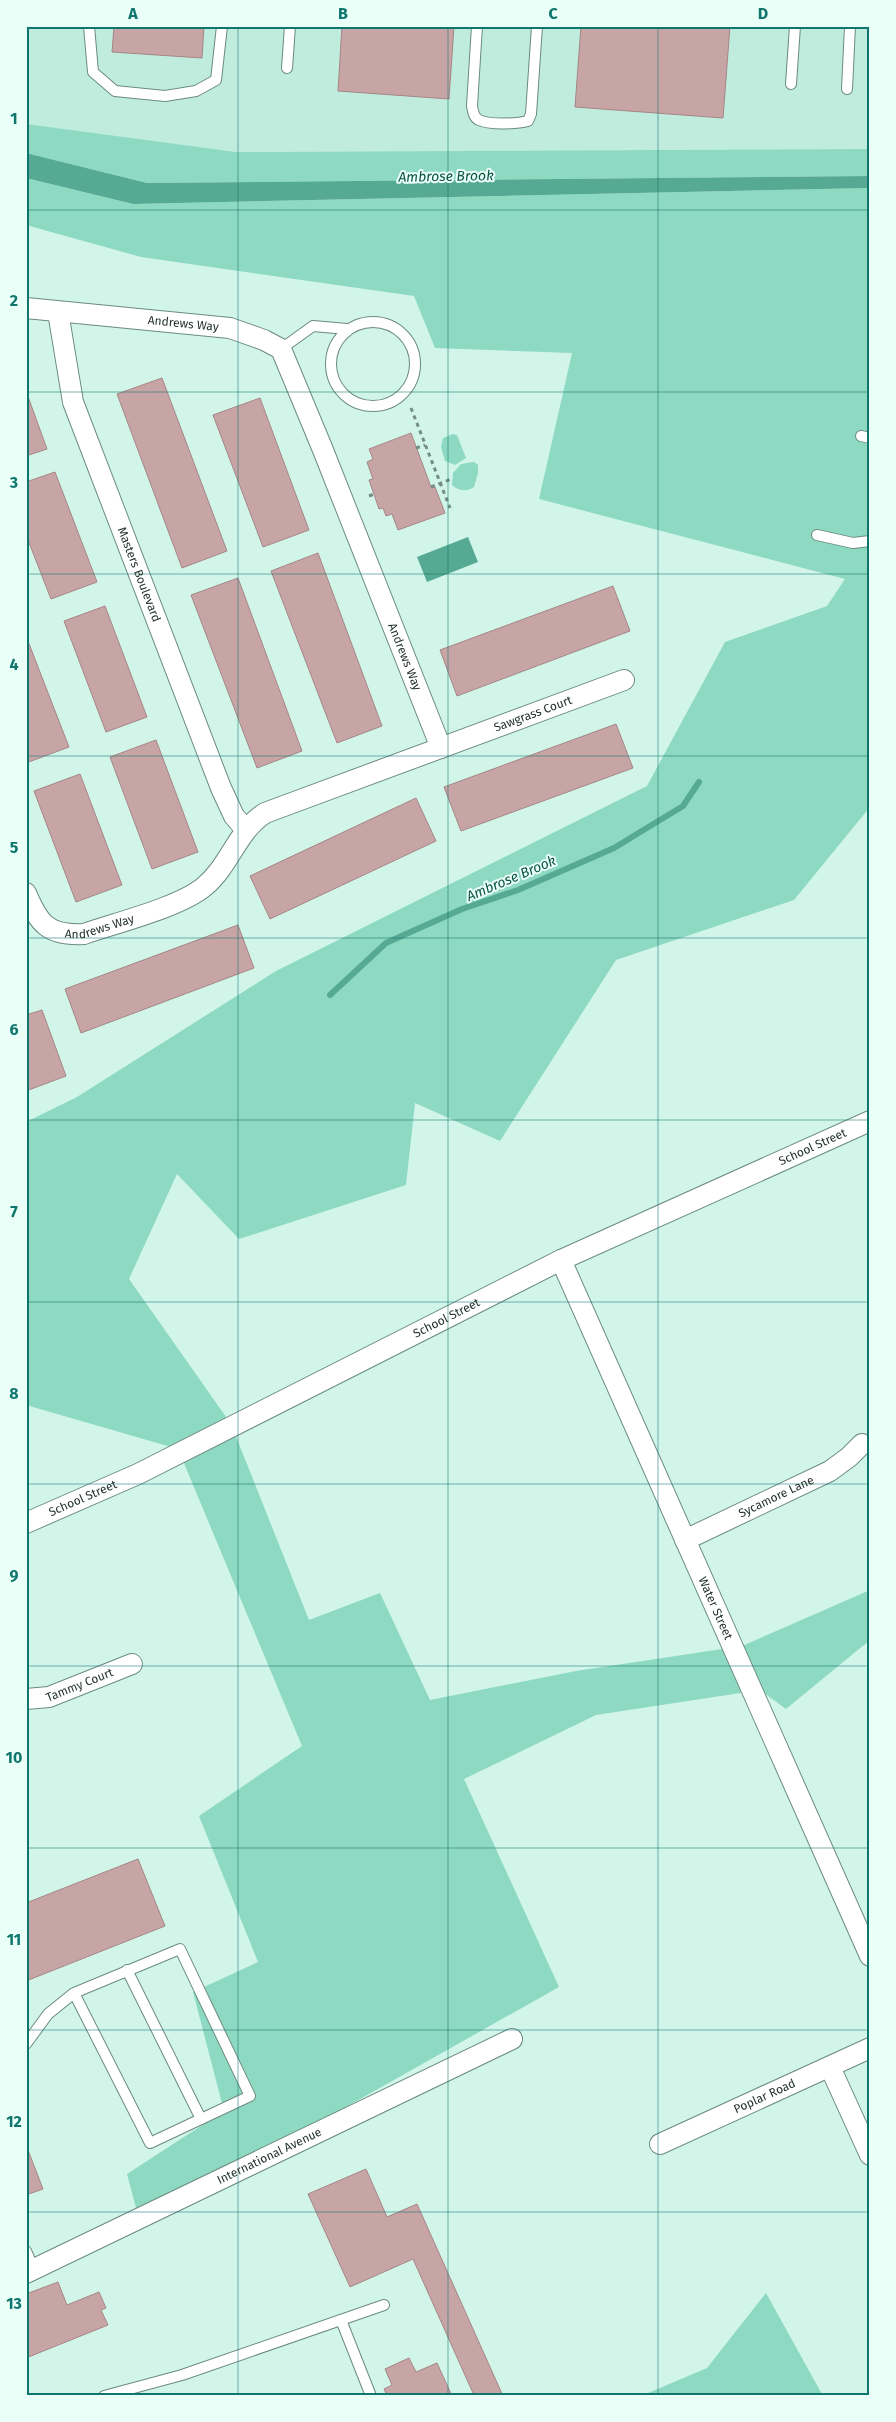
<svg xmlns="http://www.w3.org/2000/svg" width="896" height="2422" viewBox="0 0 896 2422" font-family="'Fira Sans',sans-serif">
<rect width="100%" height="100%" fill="#d2f5e9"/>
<polygon fill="#bfecdd" points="26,26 870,26 870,149 236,152 32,125 26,124"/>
<g fill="#8ed9c2">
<polygon points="26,124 236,152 870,149 870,176 147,183 26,153"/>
<polygon points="26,178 133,204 870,188 870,807 794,900 616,960 500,1141 415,1103 406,1185 239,1239 177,1174 129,1279 231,1424 309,1620 380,1593 430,1700 576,1671 742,1646 870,1590 870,1640 786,1709 760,1690 596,1715 464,1779 559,1987 140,2223 127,2174 224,2111 193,1992 258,1962 199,1816 302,1746 178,1449 26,1405 26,1122 77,1097 276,971 647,786 725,642 827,606 845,579 539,499 572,353 435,348 414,296 141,257 26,225"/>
<polygon points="453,434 457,435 466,458 455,465 445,461 441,447 443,438"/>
<path d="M 474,462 L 478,465 L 478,473 L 474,487 C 466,492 459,491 452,485 L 453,473 L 461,464 Z"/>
<polygon points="766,2293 823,2396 641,2396 707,2368"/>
</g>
<g fill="#56a992">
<polygon points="26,153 147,183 870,176 870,188 133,204 26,178"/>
<polygon points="468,537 478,562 427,582 417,557"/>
</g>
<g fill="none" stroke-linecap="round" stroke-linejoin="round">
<polyline stroke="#56a992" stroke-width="6" points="330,995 386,943 462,909 518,890 614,848 683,806 699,782"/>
</g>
<g fill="#c7a5a5" stroke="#a68586">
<polygon points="114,26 204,26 202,58 112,52"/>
<polygon points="342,26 454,26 449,99 338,91"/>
<polygon points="581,26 730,26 723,118 575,107"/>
<polygon points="162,378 227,551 182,568 117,394"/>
<polygon points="26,391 47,449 26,456"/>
<polygon points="260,398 309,530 263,547 213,415"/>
<polygon points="411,433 431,487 435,487 445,513 398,530 392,514 386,516 383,508 379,509 369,480 373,479 367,462 373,459 369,449"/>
<polygon points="55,472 97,582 51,599 26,535 26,482"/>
<polygon points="318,553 382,726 337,743 271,571"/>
<polygon points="238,578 302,751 257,768 191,595"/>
<polygon points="613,586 630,631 457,696 440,650"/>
<polygon points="105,606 147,717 106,732 64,621"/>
<polygon points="26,636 69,747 26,763"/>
<polygon points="616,724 633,768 461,831 444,787"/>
<polygon points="156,740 198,852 152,869 110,757"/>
<polygon points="80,774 122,885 76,902 34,791"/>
<polygon points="416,798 436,841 270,919 250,876"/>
<polygon points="238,925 254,968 81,1033 65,989"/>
<polygon points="42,1010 66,1076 26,1091 26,1015"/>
<polygon points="138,1859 165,1926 26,1981 26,1903"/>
<polygon points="26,2145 43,2189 26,2195"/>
<polygon points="366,2169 387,2217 417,2204 503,2396 467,2396 473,2393 413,2259 350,2287 308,2194"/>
<polygon points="58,2282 67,2305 99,2292 106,2308 101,2310 108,2325 26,2358 26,2294"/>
<polygon points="409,2358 416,2372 437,2363 452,2396 387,2396 384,2389 392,2385 385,2369"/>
</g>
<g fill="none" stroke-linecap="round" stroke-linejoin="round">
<defs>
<g id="lane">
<polyline points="89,26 93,72 115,91 165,96 196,91 216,80 222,26"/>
<path d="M 477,26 L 472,106 C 473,112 474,118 479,120 C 489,125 517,124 528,121 L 531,114 L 537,26"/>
<polyline points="287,68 290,26"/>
<polyline points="791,84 795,26"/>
<polyline points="847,89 850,26"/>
<circle cx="373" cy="364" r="42"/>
<polyline points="281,349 313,326 347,329"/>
<polyline points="861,436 870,438"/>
<polyline points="817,535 853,543 870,541"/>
<polyline points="127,1970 201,2119"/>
<polyline points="26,2044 48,2014 74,1993 180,1949 250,2096 150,2143 74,1993"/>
<polyline points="26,2251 34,2269"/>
<polyline points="341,2320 371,2396"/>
<polyline points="104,2396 182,2375 384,2305"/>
</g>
<g id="street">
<path id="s1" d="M 26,308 L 230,328 L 264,340 L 281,349 L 323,450 L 441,748"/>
<path id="s2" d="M 58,312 L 73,402 L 221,788 L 234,816 L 245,829"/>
<path id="s3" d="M 26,893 C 39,924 48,936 84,934 C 115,923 181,907 205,886 C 230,865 237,831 265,813 L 624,680"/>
<path id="s4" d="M 561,1260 L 870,1956"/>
<path id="s5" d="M 26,1523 L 138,1474 L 561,1260 L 870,1121"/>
<path id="s6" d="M 685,1540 L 830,1471 L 849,1457 L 862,1444"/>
<path id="s7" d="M 26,1699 L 49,1697 L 132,1664"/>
<polyline points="830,2067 870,2155"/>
<path id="s8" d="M 660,2144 L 870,2048"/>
<path id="s9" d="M 26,2273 L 512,2039"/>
</g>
</defs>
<use href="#lane" stroke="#6b8b80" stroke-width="12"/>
<use href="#street" stroke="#6b8b80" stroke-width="22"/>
<g stroke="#768d86" stroke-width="3" stroke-dasharray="4 4" stroke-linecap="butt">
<polyline points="411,408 450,508"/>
<polyline points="416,448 425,445"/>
<polyline points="431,487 451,479"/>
<polyline points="369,496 374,494"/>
</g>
<use href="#lane" stroke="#fff" stroke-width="10"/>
<use href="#street" stroke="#fff" stroke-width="20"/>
</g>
<path fill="none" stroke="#0f766e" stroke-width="1" stroke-opacity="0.55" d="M 238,26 L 238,2396M 448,26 L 448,2396M 658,26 L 658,2396M 26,210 L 870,210M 26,392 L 870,392M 26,574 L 870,574M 26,756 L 870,756M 26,938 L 870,938M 26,1120 L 870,1120M 26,1302 L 870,1302M 26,1484 L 870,1484M 26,1666 L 870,1666M 26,1848 L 870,1848M 26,2030 L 870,2030M 26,2212 L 870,2212"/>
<g text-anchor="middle" stroke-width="4" stroke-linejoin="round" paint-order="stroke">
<g font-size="12" fill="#25332f" stroke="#eafff7">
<text dy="4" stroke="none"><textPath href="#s1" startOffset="158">Andrews Way</textPath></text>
<text dy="4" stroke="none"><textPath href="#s2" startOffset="276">Masters Boulevard</textPath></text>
<text dy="4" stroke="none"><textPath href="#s1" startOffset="592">Andrews Way</textPath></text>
<text dy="4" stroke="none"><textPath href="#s3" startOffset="590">Sawgrass Court</textPath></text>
<text dy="4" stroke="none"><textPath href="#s3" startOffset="95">Andrews Way</textPath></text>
<text dy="4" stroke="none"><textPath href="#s5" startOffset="872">School Street</textPath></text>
<text dy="4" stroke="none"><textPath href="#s5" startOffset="468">School Street</textPath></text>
<text dy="4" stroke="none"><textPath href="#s6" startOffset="101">Sycamore Lane</textPath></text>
<text dy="4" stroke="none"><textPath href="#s5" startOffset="62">School Street</textPath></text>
<text dy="4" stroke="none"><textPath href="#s4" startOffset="381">Water Street</textPath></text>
<text dy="4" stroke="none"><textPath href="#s7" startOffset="56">Tammy Court</textPath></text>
<text dy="4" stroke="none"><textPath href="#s8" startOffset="115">Poplar Road</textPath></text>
<text dy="4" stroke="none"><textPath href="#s9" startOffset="270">International Avenue</textPath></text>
</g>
<g font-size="14" font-style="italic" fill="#0b5343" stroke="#eafff7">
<text transform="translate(446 176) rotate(-1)" y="5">Ambrose Brook</text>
<text transform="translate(511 878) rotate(-23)" y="5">Ambrose Brook</text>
</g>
</g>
<rect width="896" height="2422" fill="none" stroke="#eafff7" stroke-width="55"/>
<rect x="28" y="28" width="840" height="2366" fill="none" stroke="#0f766e" stroke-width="2"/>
<g font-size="16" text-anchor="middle" font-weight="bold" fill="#0f766e">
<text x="133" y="19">A</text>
<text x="343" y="19">B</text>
<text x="553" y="19">C</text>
<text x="763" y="19">D</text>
<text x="14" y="124">1</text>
<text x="14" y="306">2</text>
<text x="14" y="488">3</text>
<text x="14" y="670">4</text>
<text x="14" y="853">5</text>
<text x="14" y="1035">6</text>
<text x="14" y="1217">7</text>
<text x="14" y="1399">8</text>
<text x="14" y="1581">9</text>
<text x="14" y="1763">10</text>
<text x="14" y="1945">11</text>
<text x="14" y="2127">12</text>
<text x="14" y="2309">13</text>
</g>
</svg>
